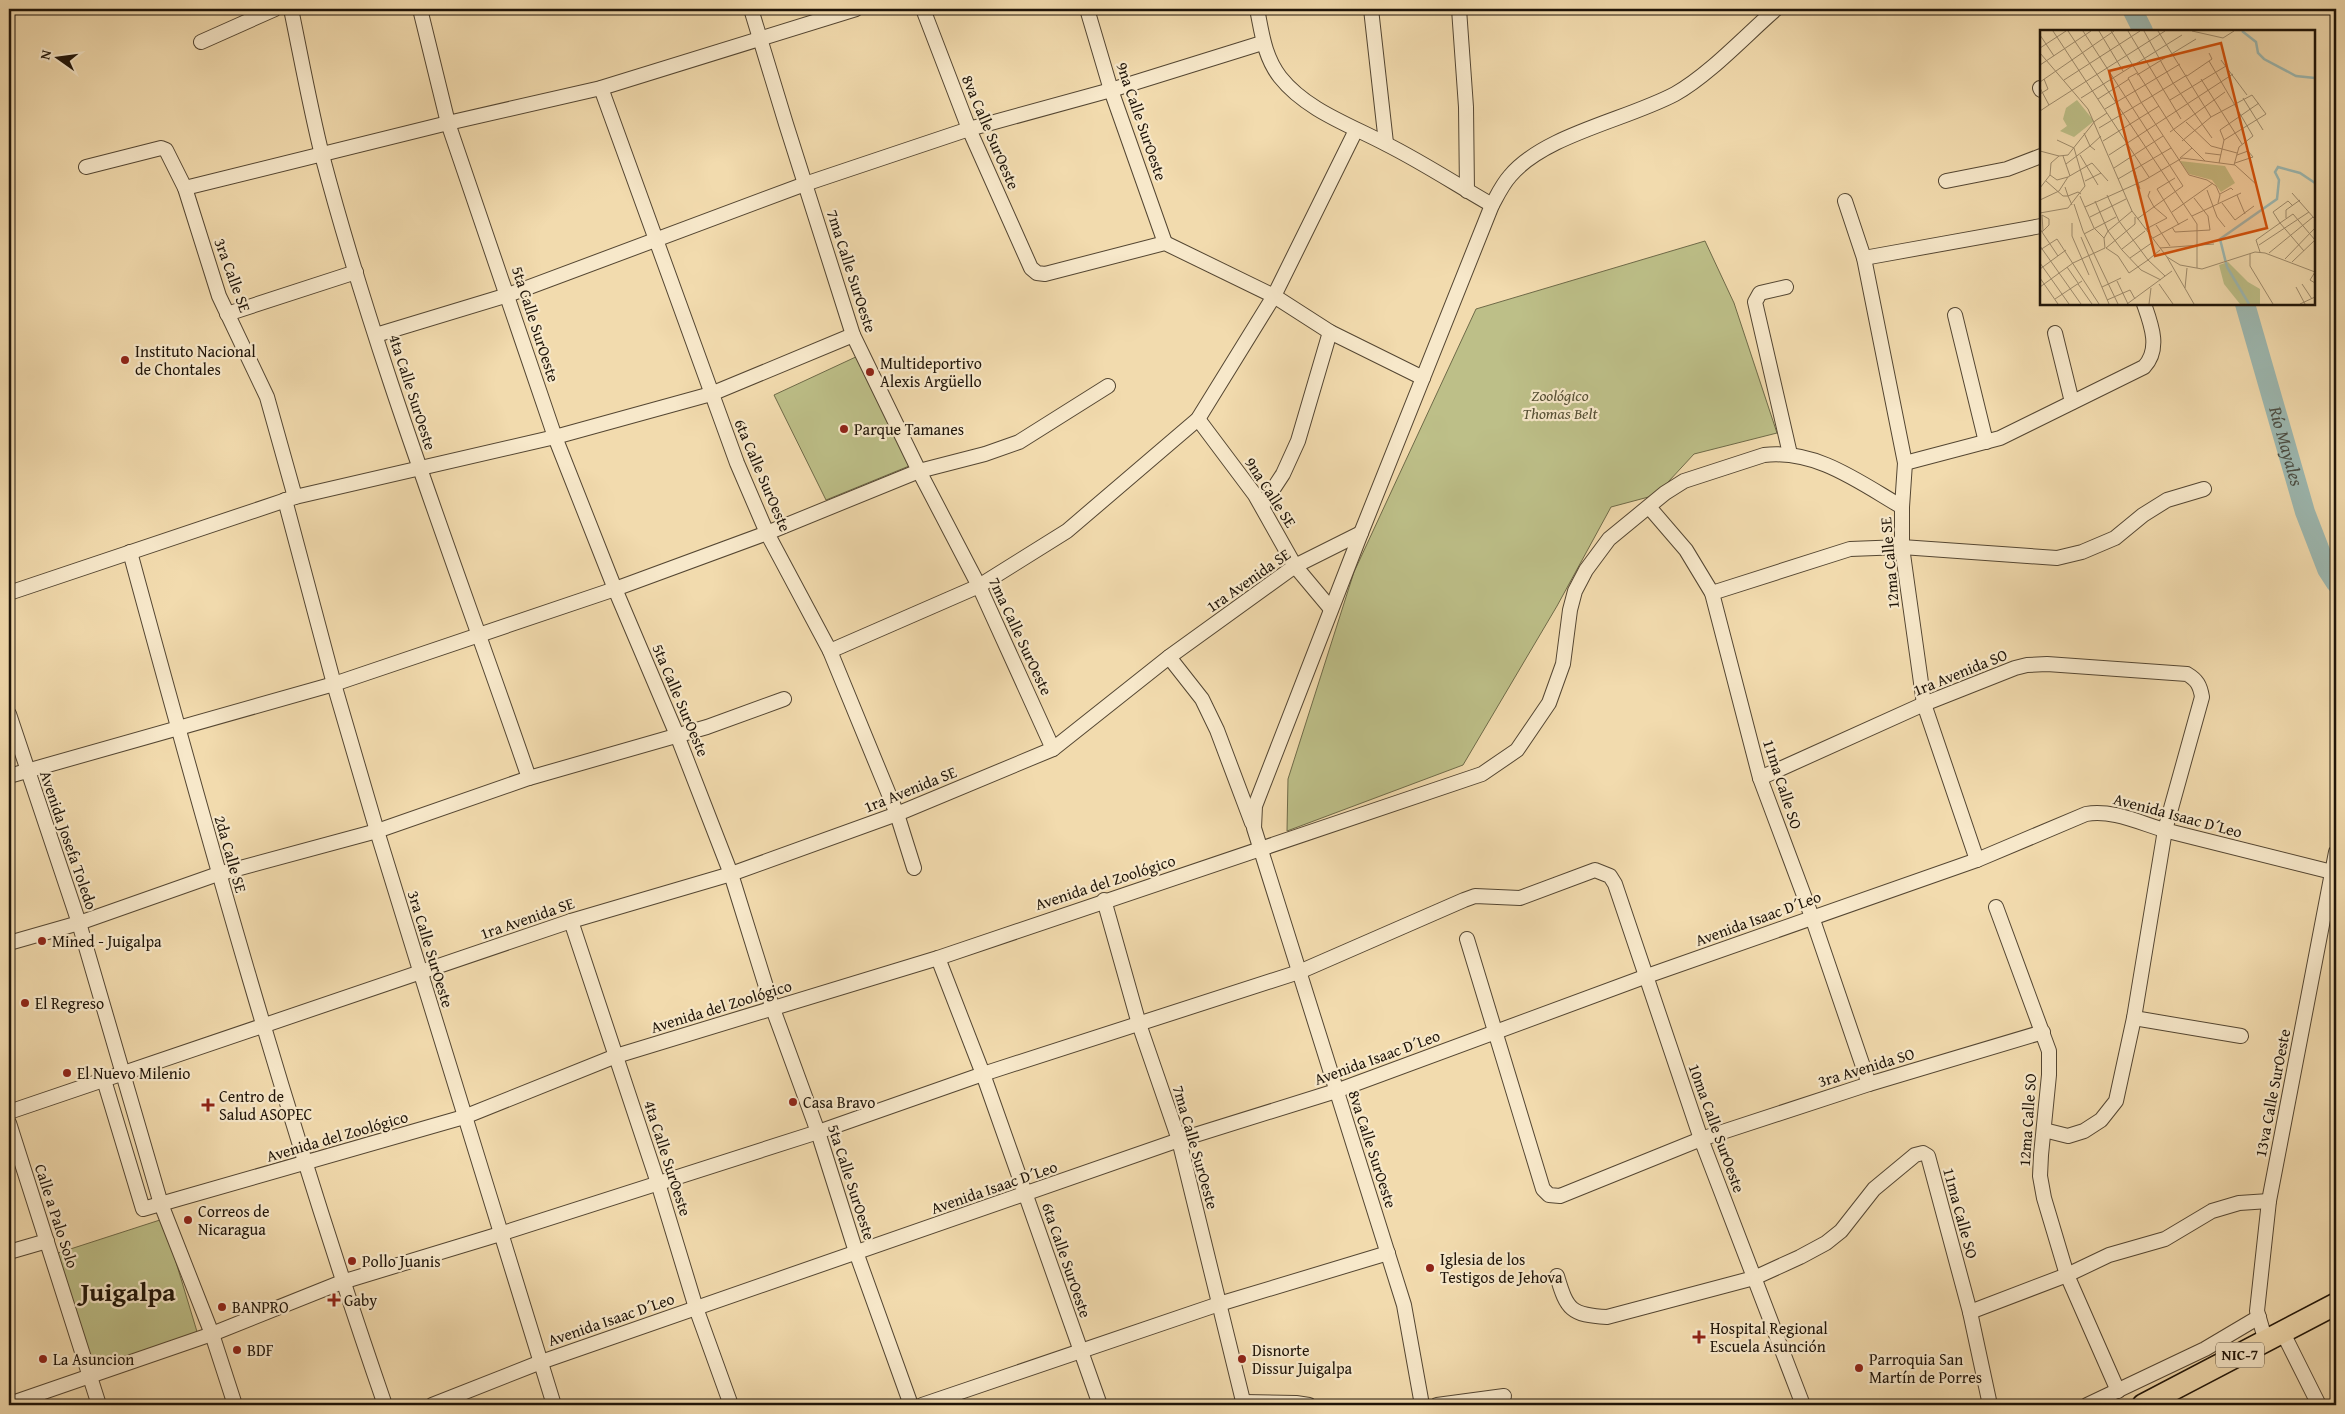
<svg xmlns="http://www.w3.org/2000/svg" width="2345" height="1414" viewBox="0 0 2345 1414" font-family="'Gentium Book Plus',serif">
<rect width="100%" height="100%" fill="#f2dbae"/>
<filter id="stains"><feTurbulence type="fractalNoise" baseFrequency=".004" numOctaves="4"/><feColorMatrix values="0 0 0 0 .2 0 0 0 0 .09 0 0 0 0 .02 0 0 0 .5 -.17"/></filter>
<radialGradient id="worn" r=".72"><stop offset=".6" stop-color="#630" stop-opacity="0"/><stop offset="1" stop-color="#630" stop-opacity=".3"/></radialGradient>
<g fill="#bdbf88" stroke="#6e6a48">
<polygon points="1705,241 1734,303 1777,433 1694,454 1656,495 1611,507 1557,606 1463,765 1287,831 1288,779 1354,572 1476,309"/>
<polygon points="860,355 914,464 826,500 774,395"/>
<polygon points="163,1219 198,1335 90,1369 55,1254"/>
</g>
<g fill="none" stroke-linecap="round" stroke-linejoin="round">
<g stroke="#9db9b2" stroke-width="20">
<polyline points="2132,9 2143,31"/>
<path id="s1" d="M 2245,304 L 2305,512 L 2327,569 L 2336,583"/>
</g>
<defs>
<g id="minor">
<path d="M 291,9 C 301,57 310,107 322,155 C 378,367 458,571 529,778"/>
<polyline points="420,9 448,123 555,437 615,589 677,735 731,874 773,1009 818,1132 856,1252 911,1405"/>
<polyline points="751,9 786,124 853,335 919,471 979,586 1053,749"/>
<polyline points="923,9 969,129 1031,268 1037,273 1045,274 1165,243 1274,296 1330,332 1423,378"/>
<polyline points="1087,9 1111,90 1165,243"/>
<path d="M 1257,9 C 1262,33 1264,56 1280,77 C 1306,110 1350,125 1386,144 C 1422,162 1457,185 1492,205"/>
<polyline points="1371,9 1386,143"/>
<polyline points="1459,9 1466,107 1467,191"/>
<polyline points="201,42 275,9"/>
<polyline points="601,88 737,463 767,533 830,651 897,814 914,868"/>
<polyline points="2040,88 2041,90"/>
<polyline points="86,167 161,148 166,150 185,188 219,296 267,397 295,497"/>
<polyline points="1946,181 2007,169 2041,156"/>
<polyline points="185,188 448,123 601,88 856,9"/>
<polyline points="1845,201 1864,258 1905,463 1902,507 1902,547 1924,704 1977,860"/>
<polyline points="1864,258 2041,226"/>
<polyline points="1786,287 1760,293 1755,302 1790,454"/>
<polyline points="227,314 356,272"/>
<polyline points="1955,315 1986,442"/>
<polyline points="2055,333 2072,402"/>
<polyline points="376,335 508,295 805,184 969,129 1111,90 1262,43"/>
<polyline points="1198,419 1255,495 1295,566 1331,609"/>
<path d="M 1905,463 L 2000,438 L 2144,367 C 2161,349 2151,324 2144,304"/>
<polyline points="285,500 334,684 377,831 554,1405"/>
<polyline points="1262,506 1283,474 1298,441 1330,332"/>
<polyline points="1649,507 1686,550 1712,593 1760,778 1812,917 1869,1084"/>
<path d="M 130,552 C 208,839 288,1125 385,1405"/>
<polyline points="9,593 295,497 555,437 711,394 853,335"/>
<polyline points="1712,593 1850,549 1902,547 2057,558 2082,552 2115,538 2143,515 2167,500 2204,489"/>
<polyline points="830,651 979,586 1067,531 1198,419 1274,296 1356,130"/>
<polyline points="1169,657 1202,699 1217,730 1252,823"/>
<polyline points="9,714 79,923 161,1204 212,1334 235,1405"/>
<polyline points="9,776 334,684 615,589 767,533 919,471 985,454 1019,442 1108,386"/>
<path d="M 1760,778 L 1924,704 L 2015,668 L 2027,665 L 2047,664 L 2187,674 C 2197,680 2200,685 2202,697 L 2165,830 L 2134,1018 L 2116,1101 L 2101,1120 L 2084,1131 L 2068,1136 L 2044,1130"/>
<polyline points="1104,900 1139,1024 1179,1140 1244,1405"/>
<polyline points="1996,907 2049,1051 2049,1075 2041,1155 2040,1176 2044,1198 2067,1275 2118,1391"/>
<polyline points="571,921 658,1183 696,1308 731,1405"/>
<polyline points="1467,939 1543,1189 1549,1195 1560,1196 1701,1139 1869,1084 2043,1032"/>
<polyline points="9,943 79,923 218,874 377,831 529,778 707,727 784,699"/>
<polyline points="938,958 983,1074 1100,1405"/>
<polyline points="2134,1018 2241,1036"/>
<path d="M 104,1080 L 143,1209 L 464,1117 L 616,1056 L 938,958 L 1482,774 L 1517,750 L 1549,703 L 1563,664 L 1570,610 L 1575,591 L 1586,570 L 1609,539 L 1665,493 L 1684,481 L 1764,455 C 1816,449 1859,482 1902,507"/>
<polyline points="9,1112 571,921 731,874 897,814 1053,749 1169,657 1295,566 1361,533"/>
<polyline points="9,1123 99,1405"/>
<polyline points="9,1252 47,1241"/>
<path d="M 1557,1276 C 1567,1310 1571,1315 1607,1317 L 1754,1278 L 1800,1257 L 1826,1243 L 1841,1231 L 1874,1189 L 1915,1155 L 1923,1153 L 1928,1156 L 1970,1312 L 1990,1405"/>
<polyline points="1970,1312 2067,1275 2109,1255 2165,1239 2212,1211 2239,1203 2269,1201"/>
<polyline points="2283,1333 2319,1405"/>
<polyline points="2266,1342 2257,1311 2269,1201 2336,852"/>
<polyline points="1244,1402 1296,1403 1309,1405"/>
<polyline points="9,1404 212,1334 342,1282 500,1234 818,1132 983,1074 1299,972 1464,900 1475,896 1520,898 1595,870 1610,876 1615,884 1701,1139 1803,1405"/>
<path d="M 432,1405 L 541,1362 L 1179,1140 L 1336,1091 L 1647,976 L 1977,860 L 2086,814 C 2113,809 2142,824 2168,831 C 2224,845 2280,859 2336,873"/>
<polyline points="922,1405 1219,1304 1388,1253"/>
<path d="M 1422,1405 L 1404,1305 L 1254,828 L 1255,806 L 1361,533 L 1492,205 C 1497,196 1502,185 1510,176 C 1544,135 1626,120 1675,94 C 1709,75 1746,35 1776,9"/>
<polyline points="1437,1405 1504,1396"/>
<polyline points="2087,1405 2205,1349 2259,1317"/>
</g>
<polyline id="highway" points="2143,1405 2336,1304"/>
</defs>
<use href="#minor" stroke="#544632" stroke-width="16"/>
<use href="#highway" stroke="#1f1408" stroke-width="24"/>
<use href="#minor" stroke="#f7e8ca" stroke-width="14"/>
<use href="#highway" stroke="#f2dbae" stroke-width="21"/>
</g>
<g fill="#8f2418" stroke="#f7e8ca" stroke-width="2">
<circle cx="125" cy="360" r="5"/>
<circle cx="870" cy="372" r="5"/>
<circle cx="844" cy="429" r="5"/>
<circle cx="42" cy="941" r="5"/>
<circle cx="25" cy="1003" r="5"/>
<circle cx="67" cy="1073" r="5"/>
<circle cx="793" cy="1102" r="5"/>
<path d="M205.5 1097.5h5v5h5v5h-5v5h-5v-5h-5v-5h5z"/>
<circle cx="188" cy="1220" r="5"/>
<circle cx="352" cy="1261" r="5"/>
<circle cx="1430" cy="1268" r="5"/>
<path d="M331.5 1292.5h5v5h5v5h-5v5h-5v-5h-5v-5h5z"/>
<circle cx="222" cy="1307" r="5"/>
<path d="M1696.5 1329.5h5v5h5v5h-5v5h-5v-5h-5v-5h5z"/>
<circle cx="237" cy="1350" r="5"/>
<circle cx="43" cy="1359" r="5"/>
<circle cx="1242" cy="1359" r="5"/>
<circle cx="1859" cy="1368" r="5"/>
</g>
<g text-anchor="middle" stroke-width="4.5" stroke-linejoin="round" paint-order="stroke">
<rect fill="#f7e8ca" stroke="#605442" stroke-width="1" x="2216" y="1342.5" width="48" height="25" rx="4"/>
<g font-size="15" font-weight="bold" fill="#1f1408">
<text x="2240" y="1360">NIC-7</text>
</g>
<g font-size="16" fill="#1f1408" stroke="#f7e8ca">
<text transform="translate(1142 121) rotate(71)" y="6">9na Calle SurOeste</text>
<text transform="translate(991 132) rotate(67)" y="6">8va Calle SurOeste</text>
<text transform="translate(852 271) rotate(72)" y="6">7ma Calle SurOeste</text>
<text transform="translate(233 275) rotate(70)" y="6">3ra Calle SE</text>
<text transform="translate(536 324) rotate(72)" y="6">5ta Calle SurOeste</text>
<text transform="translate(413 392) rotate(72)" y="6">4ta Calle SurOeste</text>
<text transform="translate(763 475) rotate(67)" y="6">6ta Calle SurOeste</text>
<text transform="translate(1271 492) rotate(57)" y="6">9na Calle SE</text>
<text transform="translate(1889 563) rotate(-95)" y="6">12ma Calle SE</text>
<text transform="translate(1248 580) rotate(-35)" y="6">1ra Avenida SE</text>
<text transform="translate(1021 636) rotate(65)" y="6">7ma Calle SurOeste</text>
<text transform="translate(1960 672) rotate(-22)" y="6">1ra Avenida SO</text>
<text transform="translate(681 700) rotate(67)" y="6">5ta Calle SurOeste</text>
<text transform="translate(1783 784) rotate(72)" y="6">11ma Calle SO</text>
<text transform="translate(910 789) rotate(-22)" y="6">1ra Avenida SE</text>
<text transform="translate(2178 815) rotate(15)" y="6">Avenida Isaac D´Leo</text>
<text transform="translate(69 840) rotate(71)" y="6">Avenida Josefa Toledo</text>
<text transform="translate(231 854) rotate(74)" y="6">2da Calle SE</text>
<text transform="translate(1105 882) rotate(-18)" y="6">Avenida del Zoológico</text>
<text transform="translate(527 918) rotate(-19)" y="6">1ra Avenida SE</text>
<text transform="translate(1758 918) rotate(-20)" y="6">Avenida Isaac D´Leo</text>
<text transform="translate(431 949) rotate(73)" y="6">3ra Calle SurOeste</text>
<text transform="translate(721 1006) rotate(-17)" y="6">Avenida del Zoológico</text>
<text transform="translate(1377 1057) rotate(-20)" y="6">Avenida Isaac D´Leo</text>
<text transform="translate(1866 1067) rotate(-17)" y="6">3ra Avenida SO</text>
<text transform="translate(2272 1093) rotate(-79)" y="6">13va Calle SurOeste</text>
<text transform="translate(2027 1120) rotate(-86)" y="6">12ma Calle SO</text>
<text transform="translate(1717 1128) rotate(70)" y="6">10ma Calle SurOeste</text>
<text transform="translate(337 1136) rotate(-16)" y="6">Avenida del Zoológico</text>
<text transform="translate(1196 1147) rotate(74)" y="6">7ma Calle SurOeste</text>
<text transform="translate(1373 1149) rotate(72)" y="6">8va Calle SurOeste</text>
<text transform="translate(668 1158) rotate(72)" y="6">4ta Calle SurOeste</text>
<text transform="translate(852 1182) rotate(72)" y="6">5ta Calle SurOeste</text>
<text transform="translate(994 1187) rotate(-19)" y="6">Avenida Isaac D´Leo</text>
<text transform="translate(1961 1213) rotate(75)" y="6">11ma Calle SO</text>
<text transform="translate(57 1216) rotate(72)" y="6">Calle a Palo Solo</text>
<text transform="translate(1067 1260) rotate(71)" y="6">6ta Calle SurOeste</text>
<text transform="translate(611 1319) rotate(-19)" y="6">Avenida Isaac D´Leo</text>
</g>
<g font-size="16" fill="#1f1408" stroke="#f7e8ca" text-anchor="start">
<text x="135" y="357">Instituto Nacional<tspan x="135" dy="18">de Chontales</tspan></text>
<text x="880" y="369">Multideportivo<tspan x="880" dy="18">Alexis Argüello</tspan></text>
<text x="854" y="435">Parque Tamanes</text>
<text x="52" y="947">Mined - Juigalpa</text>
<text x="35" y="1009">El Regreso</text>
<text x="77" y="1079">El Nuevo Milenio</text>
<text x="219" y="1102">Centro de<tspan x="219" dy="18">Salud ASOPEC</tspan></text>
<text x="803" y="1108">Casa Bravo</text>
<text x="198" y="1217">Correos de<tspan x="198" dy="18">Nicaragua</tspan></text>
<text x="1440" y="1265">Iglesia de los<tspan x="1440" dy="18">Testigos de Jehova</tspan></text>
<text x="362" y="1267">Pollo Juanis</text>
<text x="344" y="1306">Gaby</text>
<text x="232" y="1313">BANPRO</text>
<text x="1710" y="1334">Hospital Regional<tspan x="1710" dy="18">Escuela Asunción</tspan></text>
<text x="247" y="1356">BDF</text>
<text x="1252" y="1356">Disnorte<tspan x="1252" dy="18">Dissur Juigalpa</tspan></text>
<text x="53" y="1365">La Asuncion</text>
<text x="1869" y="1365">Parroquia San<tspan x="1869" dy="18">Martín de Porres</tspan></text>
</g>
<g font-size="16" font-style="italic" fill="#565035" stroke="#f7e8ca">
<text x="1560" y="401">Zoológico<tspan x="1560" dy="18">Thomas Belt</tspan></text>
</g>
<g font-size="18" font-style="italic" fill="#4b4e44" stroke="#f7e8ca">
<text dy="6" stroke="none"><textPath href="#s1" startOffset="148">Río Mayales</textPath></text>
</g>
<g font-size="26" font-weight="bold" fill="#1f1408" stroke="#f7e8ca">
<text x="128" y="1301">Juigalpa</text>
</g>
</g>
<g transform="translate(2040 30)">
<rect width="275" height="275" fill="#f2dbae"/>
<path d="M 37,70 L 54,91 L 34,107 L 20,101 L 27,96 L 23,89 L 26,78 ZM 140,131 L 185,136 L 195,153 L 181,162 L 172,150 L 149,144 ZM 188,232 L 208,252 L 220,259 L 220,274 L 200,274 L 184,254 L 179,235 Z" fill="#bdbf88"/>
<path fill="none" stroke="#9db9b2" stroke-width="2.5" d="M 202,1 L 216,12 L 218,23 L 224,29 L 256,46 L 275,48M 209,274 L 187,237 L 180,209 L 237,169 L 239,150 L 235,142 L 238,137 L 260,143 L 275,153"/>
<path fill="none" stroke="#9e8b6c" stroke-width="1" d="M 13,1 L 109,147M 28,1 L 157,194 L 157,238M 43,1 L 143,156 L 97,189M 59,1 L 83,41M 71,1 L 134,100 L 165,131M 88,1 L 141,89M 104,1 L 133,53 L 172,108M 118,1 L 171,87M 152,1 L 183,8 L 194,1M 0,5 L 14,26M 0,18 L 26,1M 0,23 L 48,79 L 92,181 L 127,227 L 140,235 L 162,239 L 215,222 L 225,223 L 275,242M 181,30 L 207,65M 169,31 L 213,106 L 199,117 L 194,135M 0,35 L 51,1M 97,43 L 88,48 L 101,72 L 149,145 L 167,150 L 176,156 L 180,165 L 178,173M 97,45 L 156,9M 147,46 L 172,29 L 169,23M 161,49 L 202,114M 24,50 L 100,1M 0,52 L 74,1M 0,58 L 9,75 L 0,81M 0,64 L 8,59 L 4,49M 41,68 L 142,5M 203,68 L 223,100M 58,69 L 89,49M 130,70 L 186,36M 9,75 L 125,1M 65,79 L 140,34M 146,92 L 171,116 L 197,123M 59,98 L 147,45M 0,99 L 0,121M 130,102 L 185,62M 63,111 L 119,76M 142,111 L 171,87 L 212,65 L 226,84 L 184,110M 55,120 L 50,116 L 61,106M 0,121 L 19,126 L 28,125 L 55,91 L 67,83M 165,123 L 181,125M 40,125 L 58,155M 69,125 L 193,44M 23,126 L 30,146M 140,128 L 152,118M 179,133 L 184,110 L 180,100 L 219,73M 195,133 L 213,127 L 208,121 L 197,125M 26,134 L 50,116 L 44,103M 74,138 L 123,106M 94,139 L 100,159M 10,145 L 17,150 L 28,147M 135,148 L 117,159 L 139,195M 78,149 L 131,118M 6,151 L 23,166 L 28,166 L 25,157M 45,151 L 61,143M 0,158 L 10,145 L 11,133 L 19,126M 167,160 L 177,187 L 185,197M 252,163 L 274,188M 180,164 L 191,158 L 193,160M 67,165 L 79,191 L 108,230 L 120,220M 197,165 L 205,184M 40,166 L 54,198 L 64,208M 0,170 L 19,161 L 28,147 L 52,133 L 68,151M 55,171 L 68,201 L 82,220 L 101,240 L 121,250M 182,173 L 195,190 L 214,176M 34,174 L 43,201 L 78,274M 32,175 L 28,166 L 38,162 L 41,164M 253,176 L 248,171 L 233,182 L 240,193 L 253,184 L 275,210M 45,177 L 105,150 L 142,128 L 195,135 L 217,155M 132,182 L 173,153M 0,183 L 28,178 L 45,156 L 34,118 L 17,110M 2,185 L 9,189 L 9,195 L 2,202M 2,185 L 3,201M 152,186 L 201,163M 50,187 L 86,169M 95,187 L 95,194 L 66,218 L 78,226 L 89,243 L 108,230 L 125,246M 246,188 L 246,180 L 260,170M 32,193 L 32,206 L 49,245M 116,195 L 130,216M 132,197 L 135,202 L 170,200 L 168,186 L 154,168M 0,199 L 18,226M 106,199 L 127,188 L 114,177 L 108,166 L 110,161M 44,204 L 76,187M 41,207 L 69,274M 113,208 L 148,189M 219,215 L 269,182M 0,216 L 41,274M 120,218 L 174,214M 82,219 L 105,201M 0,220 L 17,209 L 59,274M 220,222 L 216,210 L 240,193 L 264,221M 229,223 L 273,187M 210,224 L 210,236 L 233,274M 127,227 L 154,274M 90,228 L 113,212M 245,229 L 275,198M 252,232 L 275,210M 0,233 L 29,274M 27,237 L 38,253M 0,239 L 26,220M 275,242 L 270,250 L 275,253M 0,248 L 18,274M 77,251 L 88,274M 38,254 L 52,274M 119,254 L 133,274M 262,254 L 272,269M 0,257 L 33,233 L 65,218 L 64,208 L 68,201 L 92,181M 62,257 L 81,248M 256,257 L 265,274M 145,258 L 147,238M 15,269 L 42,251M 67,270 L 90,260 L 95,269M 87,274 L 132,241M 109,274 L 111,258M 260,274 L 275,267"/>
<path fill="#d4520c" fill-opacity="0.15" stroke="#d4520c" stroke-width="2.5" d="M 181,13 L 227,198 L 115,226 L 69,41 Z"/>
<rect width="275" height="275" fill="none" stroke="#1f1408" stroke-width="2.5"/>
</g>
<rect width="2345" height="1414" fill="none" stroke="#f2dbae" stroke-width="30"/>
<rect x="10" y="10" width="2325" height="1394" fill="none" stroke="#1f1408" stroke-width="2.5"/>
<rect x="15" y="15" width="2315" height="1384" fill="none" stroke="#1f1408"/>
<g transform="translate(58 58) rotate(284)" stroke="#f7e8ca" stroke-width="4" paint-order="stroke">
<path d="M0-4L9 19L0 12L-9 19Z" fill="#1f1408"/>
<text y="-8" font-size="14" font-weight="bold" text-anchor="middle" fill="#1f1408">N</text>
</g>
<rect width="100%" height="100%" filter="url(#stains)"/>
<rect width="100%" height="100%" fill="url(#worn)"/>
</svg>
